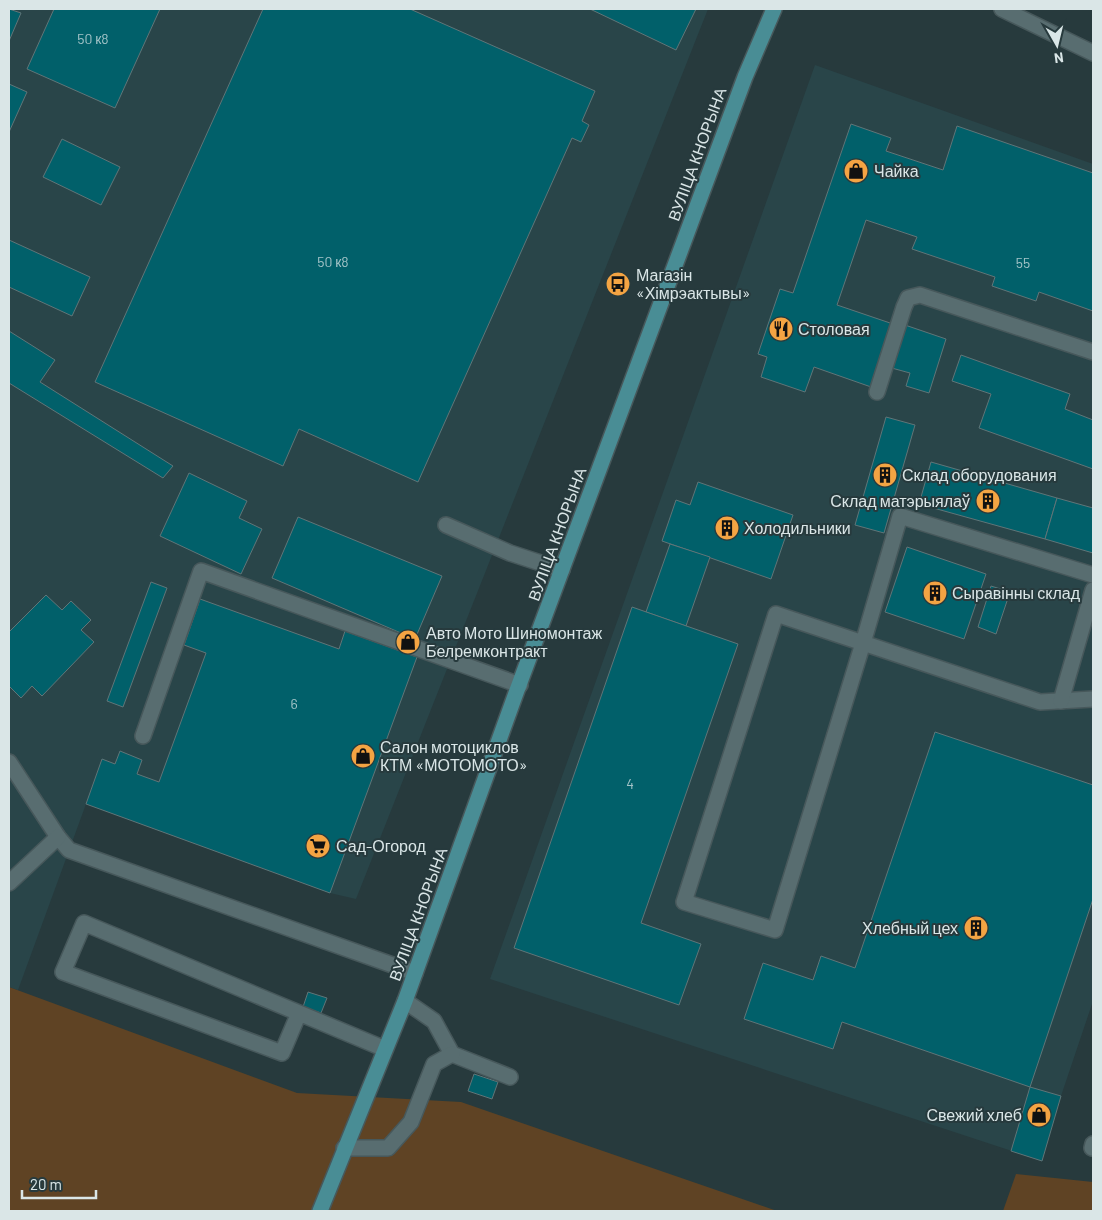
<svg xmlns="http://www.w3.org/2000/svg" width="1102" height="1220" viewBox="0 0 1102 1220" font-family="Barlow,sans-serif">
<rect width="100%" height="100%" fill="#273a3d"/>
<g fill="#294549">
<polygon points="9,9 708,9 356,899 330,893 86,804 18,990 9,987"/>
<polygon points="815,65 1093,164 1093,1001 1061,1096 1042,1161 490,979"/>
</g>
<g fill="#5f4324">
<polygon points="9,987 297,1093 461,1102 777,1211 9,1211"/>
<polygon points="1016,1174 1093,1182 1093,1211 1003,1211"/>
</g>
<g fill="#01606a" stroke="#607578">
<polygon points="9,9 21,13 9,41"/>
<polygon points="54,9 160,9 115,108 27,69"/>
<polygon points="263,9 410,9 595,91 582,121 589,125 581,142 572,138 418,482 299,429 283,466 95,382"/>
<polygon points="590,9 696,9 676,50"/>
<polygon points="9,84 27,92 9,132"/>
<polygon points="851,124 891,138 886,151 943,170 957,126 1093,173 1093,311 1039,292 1036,301 992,286 995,277 912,249 917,237 866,220 837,305 896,325 874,388 814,367 805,392 761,377 767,357 758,354 780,289 793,293"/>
<polygon points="62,139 120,167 101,205 43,177"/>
<polygon points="9,240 90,277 72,316 9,287"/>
<polygon points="902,324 946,339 929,393 906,386 910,373 888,367"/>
<polygon points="9,331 55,360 40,382 173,466 163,478 9,383"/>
<polygon points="961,355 1070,394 1065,409 1093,420 1093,469 979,428 991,394 952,381"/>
<polygon points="886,417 915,425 884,533 855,525"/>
<polygon points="931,462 1057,498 1045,539 919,504"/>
<polygon points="189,473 247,501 239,518 262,529 241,574 160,536"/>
<polygon points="698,482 793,515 771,579 662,541 676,500 690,505"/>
<polygon points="1057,498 1093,508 1093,553 1045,539"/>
<polygon points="298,517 442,576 415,639 272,578"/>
<polygon points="670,544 710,557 686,626 646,612"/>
<polygon points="907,547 986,574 964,639 885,612"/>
<polygon points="151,582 167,588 123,707 107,701"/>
<polygon points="991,586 1010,592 996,634 978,627"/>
<polygon points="46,595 62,610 71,601 91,620 81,630 94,642 42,696 32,686 21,698 9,686 9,632"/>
<polygon points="200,599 339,649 345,631 417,657 330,893 86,804 102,759 115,764 120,751 142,760 137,774 159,782 206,653 184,645"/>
<polygon points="632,607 738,644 641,923 701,944 679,1005 514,948"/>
<polygon points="935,732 1093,785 1093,899 1030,1087 842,1022 833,1049 744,1019 763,963 813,980 821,956 855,968"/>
<polygon points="308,992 327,998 321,1013 303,1007"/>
<polygon points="474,1074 498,1082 492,1099 468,1091"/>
<polygon points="1030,1087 1061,1096 1042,1161 1011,1151"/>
</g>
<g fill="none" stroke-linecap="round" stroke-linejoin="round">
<defs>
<g id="minor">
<polyline points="1002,9 1093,53"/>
<polyline points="877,392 904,307 908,298 920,295 1093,352"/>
<polyline points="446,525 510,553 562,570"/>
<polyline points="1093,575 900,516 863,643 775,930 684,902 776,614 1040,702 1093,699"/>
<polyline points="1061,701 1093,590"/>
<polyline points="143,736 201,571 520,685"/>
<polyline points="9,762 58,837 69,850 415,973"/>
<polyline points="9,883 58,837"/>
<polyline points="405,1001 434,1021 452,1054 510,1077"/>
<polyline points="299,1013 282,1053 63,972 84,923 385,1049"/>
<polyline points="344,1148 388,1148 411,1122 434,1064 452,1054"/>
<polyline points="1092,1148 1093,1144"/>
</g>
<polyline id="major" points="320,1211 405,1001 516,693 745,77 774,9"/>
</defs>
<use href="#minor" stroke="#47585b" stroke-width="18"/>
<use href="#major" stroke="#47585b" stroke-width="18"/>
<use href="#minor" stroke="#586d70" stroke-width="15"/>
<use href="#major" stroke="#498d95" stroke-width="15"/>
</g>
<defs>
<symbol id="shop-disc" viewBox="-11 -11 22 22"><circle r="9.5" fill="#f4a443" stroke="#273a3d"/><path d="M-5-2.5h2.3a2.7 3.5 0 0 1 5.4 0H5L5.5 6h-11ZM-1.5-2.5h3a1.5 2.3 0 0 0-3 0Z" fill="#111"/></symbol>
<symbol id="bus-disc" viewBox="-11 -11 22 22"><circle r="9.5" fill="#f4a443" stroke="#273a3d"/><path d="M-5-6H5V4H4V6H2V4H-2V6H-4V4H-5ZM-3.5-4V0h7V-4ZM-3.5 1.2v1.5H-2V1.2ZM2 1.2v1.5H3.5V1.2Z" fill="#111"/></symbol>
<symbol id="restaurant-disc" viewBox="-11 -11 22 22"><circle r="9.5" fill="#f4a443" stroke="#273a3d"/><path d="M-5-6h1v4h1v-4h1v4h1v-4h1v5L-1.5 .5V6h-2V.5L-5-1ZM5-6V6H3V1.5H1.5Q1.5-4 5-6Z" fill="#111"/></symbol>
<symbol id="building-disc" viewBox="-11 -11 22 22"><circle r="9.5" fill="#f4a443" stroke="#273a3d"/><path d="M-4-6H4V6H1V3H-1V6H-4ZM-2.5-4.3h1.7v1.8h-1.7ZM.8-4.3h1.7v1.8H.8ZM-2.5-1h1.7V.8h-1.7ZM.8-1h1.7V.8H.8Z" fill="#111"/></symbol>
<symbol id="supermarket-disc" viewBox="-11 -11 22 22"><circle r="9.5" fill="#f4a443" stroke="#273a3d"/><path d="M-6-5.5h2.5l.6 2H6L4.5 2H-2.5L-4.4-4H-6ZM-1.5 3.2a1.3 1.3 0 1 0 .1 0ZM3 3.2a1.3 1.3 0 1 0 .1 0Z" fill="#111"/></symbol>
</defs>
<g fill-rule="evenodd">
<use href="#shop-disc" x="842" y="157" width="28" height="28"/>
<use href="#bus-disc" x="604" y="270" width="28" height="28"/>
<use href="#restaurant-disc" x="767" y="315" width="28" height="28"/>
<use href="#building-disc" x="871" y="461" width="28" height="28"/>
<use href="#building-disc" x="974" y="487" width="28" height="28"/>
<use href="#building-disc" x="713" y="514" width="28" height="28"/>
<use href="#building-disc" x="921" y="579" width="28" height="28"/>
<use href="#shop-disc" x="394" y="628" width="28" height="28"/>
<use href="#shop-disc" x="349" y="742" width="28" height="28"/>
<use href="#supermarket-disc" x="304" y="832" width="28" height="28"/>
<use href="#building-disc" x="962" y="914" width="28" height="28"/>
<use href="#shop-disc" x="1025" y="1101" width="28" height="28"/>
</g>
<g text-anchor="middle" stroke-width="4" stroke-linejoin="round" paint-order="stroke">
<g font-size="14" fill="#a4c4c8">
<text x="93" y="44">50 к8</text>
<text x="333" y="267">50 к8</text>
<text x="1023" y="268">55</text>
<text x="294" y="709">6</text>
<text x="630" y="789">4</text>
</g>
<g font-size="16" fill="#dae6e7" stroke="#273a3d">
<text transform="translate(697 154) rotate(-70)" y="6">ВУЛІЦА КНОРЫНА</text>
<text transform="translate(557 534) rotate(-70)" y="6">ВУЛІЦА КНОРЫНА</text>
<text transform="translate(418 914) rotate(-70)" y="6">ВУЛІЦА КНОРЫНА</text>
</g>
<g font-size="16" fill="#dae6e7" stroke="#273a3d" text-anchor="start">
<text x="874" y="177">Чайка</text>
<text x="636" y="281">Магазін<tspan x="636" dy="18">«Хімрэактывы»</tspan></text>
<text x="798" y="335">Столовая</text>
<text x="902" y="481">Склад оборудования</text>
<text x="970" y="507" text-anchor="end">Склад матэрыялаў</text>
<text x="744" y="534">Холодильники</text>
<text x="952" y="599">Сыравінны склад</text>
<text x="426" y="639">Авто Мото Шиномонтаж<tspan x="426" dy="18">Белремконтракт</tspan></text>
<text x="380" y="753">Салон мотоциклов<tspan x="380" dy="18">КТМ «МОТОМОТО»</tspan></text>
<text x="336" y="852">Сад-Огород</text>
<text x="958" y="934" text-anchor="end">Хлебный цех</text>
<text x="1022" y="1121" text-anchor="end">Свежий хлеб</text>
</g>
</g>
<rect width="1102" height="1220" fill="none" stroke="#dae6e7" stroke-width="20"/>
<g transform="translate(1057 45) rotate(172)" stroke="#273a3d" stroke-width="4" paint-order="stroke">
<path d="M0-4L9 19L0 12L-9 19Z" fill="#dae6e7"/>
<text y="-8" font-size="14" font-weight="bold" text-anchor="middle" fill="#dae6e7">N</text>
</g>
<path d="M22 1190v8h74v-8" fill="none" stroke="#dae6e7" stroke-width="2.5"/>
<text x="30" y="1190" font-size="15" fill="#dae6e7" stroke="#273a3d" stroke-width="4" paint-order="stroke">20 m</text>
</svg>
